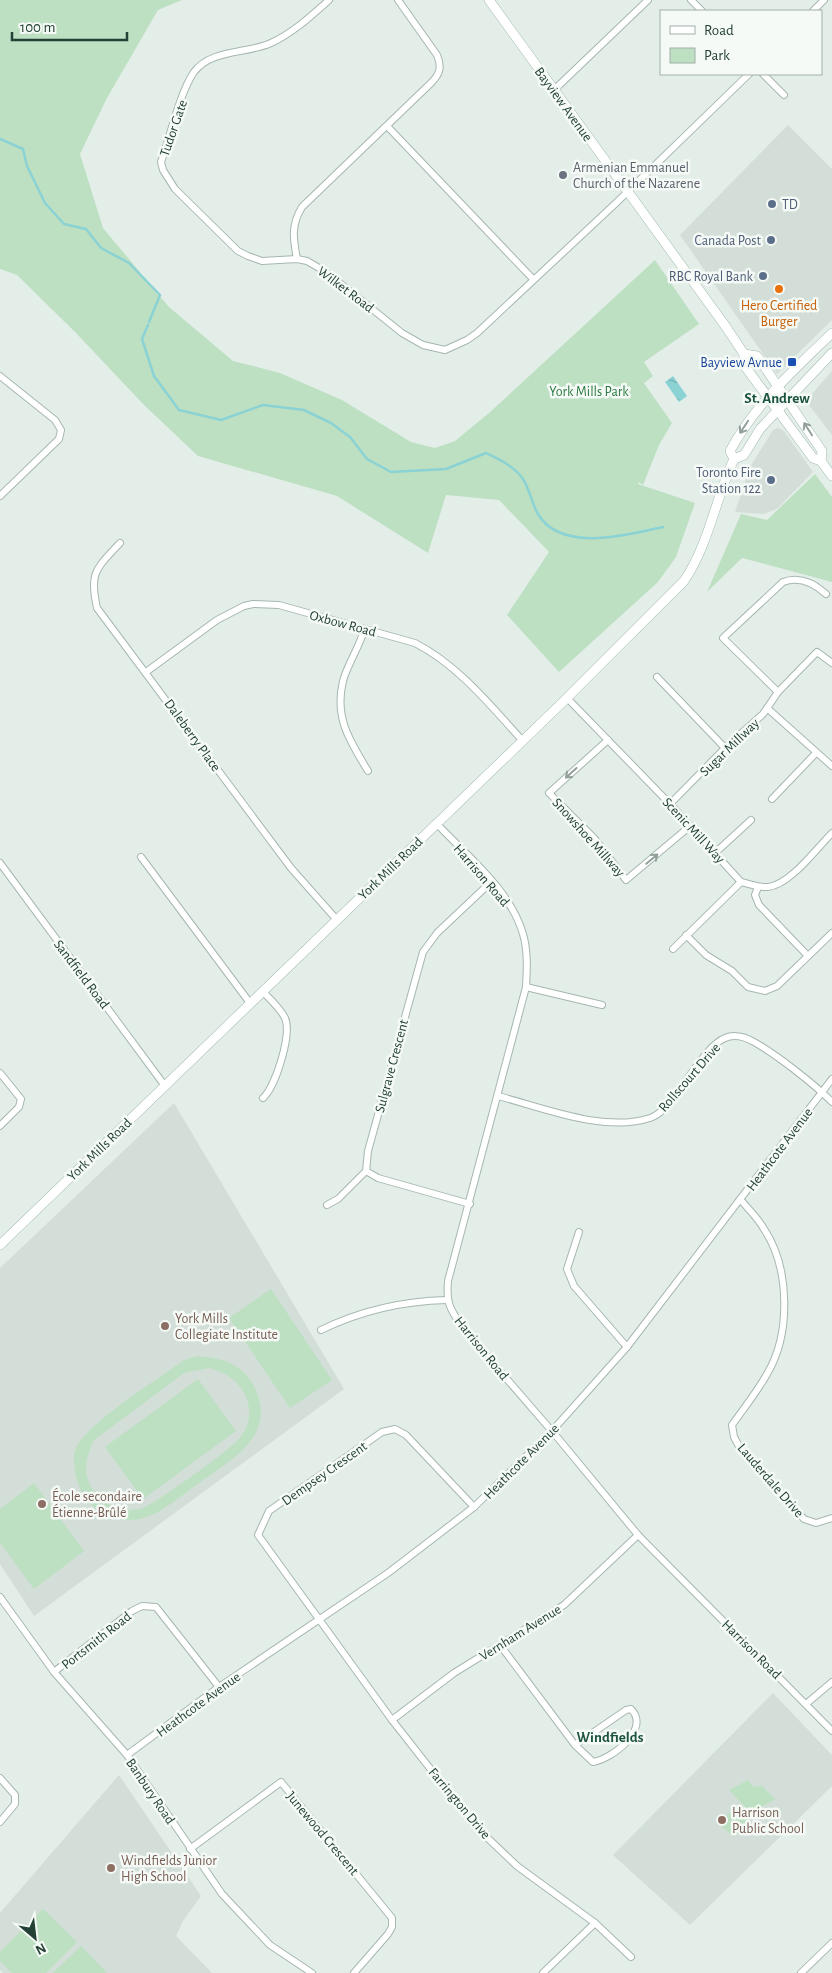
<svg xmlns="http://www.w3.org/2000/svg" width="832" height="1973" viewBox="0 0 832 1973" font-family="'Alegreya Sans',sans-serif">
<defs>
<pattern id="water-ripples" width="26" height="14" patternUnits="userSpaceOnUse" patternTransform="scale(1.25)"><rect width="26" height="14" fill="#8bd2d5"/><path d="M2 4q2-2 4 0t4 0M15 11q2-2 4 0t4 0" fill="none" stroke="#71acae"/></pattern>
</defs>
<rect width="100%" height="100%" fill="#e4eee9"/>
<g fill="#d2ded7">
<polygon points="788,125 832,169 832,320 777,374 680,235"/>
<polygon points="832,371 832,435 806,401"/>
<polygon points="778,428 784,431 813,472 777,509 763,514 735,512 750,467 773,430"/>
<polygon points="174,1103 344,1389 34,1616 0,1564 0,1268"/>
<polygon points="773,1693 832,1755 832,1786 690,1925 613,1855"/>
<polygon points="119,1775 201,1896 183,1921 176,1936 212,1973 3,1973 0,1970 0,1913"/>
</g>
<g fill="#bde0c2" fill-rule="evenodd">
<polygon points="0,0 182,0 158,10 107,98 80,154 103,228 169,307 233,361 280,373 342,400 411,442 435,448 455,441 489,413 655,260 699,324 644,362 653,376 644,383 672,423 659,445 643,485 639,482 638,484 695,503 676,557 658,582 559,672 507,615 549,552 499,500 446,495 428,553 337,496 198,456 144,405 76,333 17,275 0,269"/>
<polygon points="815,474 832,497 832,582 742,558 707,592 741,514 767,520"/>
<polygon points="271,1289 332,1380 290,1408 229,1318"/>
<path d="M 197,1356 C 221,1358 242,1363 254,1386 C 278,1435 233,1459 199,1483 C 185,1493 171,1505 156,1513 C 121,1532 79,1510 75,1470 C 74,1464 73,1453 76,1448 C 90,1421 157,1380 184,1360 ZM 209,1368 C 242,1375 263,1410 239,1439 C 231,1449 155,1504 143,1508 C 124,1514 104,1506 93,1490 C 82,1474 86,1456 94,1440 L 184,1373 Z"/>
<polygon points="198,1379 236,1431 143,1499 105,1447"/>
<polygon points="34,1483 84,1551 34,1589 0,1543 0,1509"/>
<polygon points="748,1780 753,1787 762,1786 775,1799 751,1813 729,1790"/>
<polygon points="734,1809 744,1817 746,1816 750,1819 750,1823 734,1837 718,1823"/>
<polygon points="43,1909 77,1942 46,1973 12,1973 0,1961 0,1952"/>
<polygon points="81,1946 107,1973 53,1973"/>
</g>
<polygon fill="url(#water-ripples)" points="673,376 687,396 679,402 665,382"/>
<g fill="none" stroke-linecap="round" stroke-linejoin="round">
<g stroke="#8bd2d5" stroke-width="2.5">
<polyline points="0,139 23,149 27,166 45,203 64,224 86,229 101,248 129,263 160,295 149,322"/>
<path d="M 148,325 L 142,339 L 154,376 L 179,410 L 221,420 L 263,405 L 304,410 L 331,423 L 350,437 L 367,459 L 391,472 L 446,469 L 486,453 C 500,460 514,466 523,479 C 530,490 532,504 538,514 C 561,553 628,535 663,527"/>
</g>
<defs>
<g id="street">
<path d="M 329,0 C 311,16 293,33 271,43 C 247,54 211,49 194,72 C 180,92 170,137 161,162 L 163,170 L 175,189 L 238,251 L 248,256 L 262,261 L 297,259 L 307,261 L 326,272 L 402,333 L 423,345 L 445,350 L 467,340 L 477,333 L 616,203 L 749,74"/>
<polyline points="691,0 702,11"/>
<polyline points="813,11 824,0"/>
<polyline points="763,74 784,95"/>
<polyline points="554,90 648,0"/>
<polyline points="387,126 533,279"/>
<path d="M 297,259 C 293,238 291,225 302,207 L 431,83 C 440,74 442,67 437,55 L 398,0"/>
<polyline points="0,376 55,420 61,430 59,439 0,496"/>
<path d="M 120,543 C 96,569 89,572 97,608 L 291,868 L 337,920"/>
<path d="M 364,630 C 359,648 348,663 343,681 C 334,718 350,741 368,771"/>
<path d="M 146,672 L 217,620 L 244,606 L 253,604 L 279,605 L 415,643 C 458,665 490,705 522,740"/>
<polyline points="657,677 725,748"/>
<path d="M 778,692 L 723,638 L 783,582 C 799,576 814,583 826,594"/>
<path d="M 567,698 L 670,804 L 741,882 C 751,884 758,888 768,887 C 790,885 816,849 832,833"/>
<polyline points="767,708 832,766"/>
<polyline points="608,740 549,793 594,838 626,880 689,827"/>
<polyline points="772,799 816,753"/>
<polyline points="670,804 725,748 763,714 778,692 817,652 832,663"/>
<path d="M 436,823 C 467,856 510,889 523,934 C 528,951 527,969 526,987 L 448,1281 C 446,1303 450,1309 462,1327 L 557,1437 L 638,1535 L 832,1731"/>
<polyline points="715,853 751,820"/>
<polyline points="141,857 250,1003"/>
<polyline points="0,863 165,1086"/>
<polyline points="758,887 755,895 759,905 808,956"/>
<polyline points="686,935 706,955 732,971 748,987 765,991 777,986 832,933"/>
<polyline points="673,949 741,882"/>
<polyline points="526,987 602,1005"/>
<path d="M 262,991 C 270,999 280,1008 285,1018 C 292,1034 276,1086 263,1098"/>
<polyline points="0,1073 21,1099 19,1107 0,1126"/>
<path d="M 498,1096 C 544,1108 605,1133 650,1118 C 663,1114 672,1098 680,1089 C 691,1075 709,1044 725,1038 C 734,1034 745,1037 754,1042 C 777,1055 813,1083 832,1102"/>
<path d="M 740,1199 C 748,1209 758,1218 764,1229 C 790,1268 791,1334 767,1374 C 757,1392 744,1408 732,1425 L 734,1437 L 741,1450 L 804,1519 L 816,1523 L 832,1518"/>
<polyline points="470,1204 378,1178 366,1171 368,1151 423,952 437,933 491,882"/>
<polyline points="327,1205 338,1199 366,1171"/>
<polyline points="579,1232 567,1269 574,1286 627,1347"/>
<path d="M 321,1330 C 360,1311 403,1301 447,1300"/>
<polyline points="474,1507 406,1435 395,1429 382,1432 269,1511 258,1535 392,1720 476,1827 517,1866 595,1923 631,1957"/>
<polyline points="0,1597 54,1672 127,1755 222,1894 270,1945 312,1973"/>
<path d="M 500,1645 L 575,1745 L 593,1762 C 612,1759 651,1729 631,1709 L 626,1710 L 575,1745"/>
<polyline points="54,1672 132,1611 142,1606 156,1607 219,1687"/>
<polyline points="806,1704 832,1682"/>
<polyline points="392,1720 454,1673 564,1605 638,1535"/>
<polyline points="127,1755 219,1687 388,1573 474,1507 552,1431 627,1347 832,1079"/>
<polyline points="0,1778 15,1795 15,1804 0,1822"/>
<polyline points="190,1849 281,1782 392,1918 392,1927 388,1934 354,1973"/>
<polyline points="543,1973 595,1923"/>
<polyline points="801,1973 832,1943"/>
</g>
<g id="secondary">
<polyline points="489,0 726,327 744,354 744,365 813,458 821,461 832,476"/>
<polyline points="744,354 757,356 822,451 821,461"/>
<path d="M 734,459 L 730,451 C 755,404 794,370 832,333"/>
<path d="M 0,1245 L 567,698 L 684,581 C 709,544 715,500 734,459 L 744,455 L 760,429 L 832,353"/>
</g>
</defs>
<use href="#street" stroke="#a6b7af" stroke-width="8"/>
<use href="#secondary" stroke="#a2baaf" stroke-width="10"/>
<use href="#street" stroke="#fff" stroke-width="6"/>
<use href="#secondary" stroke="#fff" stroke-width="9"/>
</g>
<defs><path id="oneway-shaft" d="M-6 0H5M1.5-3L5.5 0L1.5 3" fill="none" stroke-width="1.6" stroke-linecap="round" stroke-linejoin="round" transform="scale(1.25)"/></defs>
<g stroke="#91a09a">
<use href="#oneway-shaft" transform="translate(744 427) rotate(123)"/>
<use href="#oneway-shaft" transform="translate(808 429) rotate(-123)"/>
<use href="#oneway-shaft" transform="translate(571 773) rotate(138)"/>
<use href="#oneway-shaft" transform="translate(652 859) rotate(-40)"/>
</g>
<circle fill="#6b7280" stroke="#f5faf7" stroke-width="2" cx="563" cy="175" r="5"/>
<g fill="#5c6f8a" stroke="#f5faf7" stroke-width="2">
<circle cx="772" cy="204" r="5"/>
<circle cx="771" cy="240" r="5"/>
<circle cx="763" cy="276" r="5"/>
<circle cx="771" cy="480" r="5"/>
</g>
<circle fill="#e8710a" stroke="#f5faf7" stroke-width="2" cx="779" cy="289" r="5"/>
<rect fill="#1a4fb4" stroke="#f5faf7" stroke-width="2" x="787" y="357" width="10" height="10" rx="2.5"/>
<g fill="#8d6e63" stroke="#f5faf7" stroke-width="2">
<circle cx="165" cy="1326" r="5"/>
<circle cx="42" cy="1504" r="5"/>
<circle cx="722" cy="1820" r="5"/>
<circle cx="111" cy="1868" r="5"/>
</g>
<g text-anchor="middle" stroke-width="5" stroke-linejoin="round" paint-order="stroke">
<g font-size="14" fill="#234135" stroke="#f5faf7">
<text transform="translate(564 104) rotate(54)" y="5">Bayview Avenue</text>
<text transform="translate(173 128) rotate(-71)" y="5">Tudor Gate</text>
<text transform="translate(346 289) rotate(37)" y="5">Wilket Road</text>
<text transform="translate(343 623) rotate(15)" y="5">Oxbow Road</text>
<text transform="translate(193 735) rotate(54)" y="5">Daleberry Place</text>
<text transform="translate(729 747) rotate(-44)" y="5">Sugar Millway</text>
<text transform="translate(694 830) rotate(47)" y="5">Scenic Mill Way</text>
<text transform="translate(589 837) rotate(48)" y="5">Snowshoe Millway</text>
<text transform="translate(390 868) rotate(-44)" y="5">York Mills Road</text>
<text transform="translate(482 875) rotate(49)" y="5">Harrison Road</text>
<text transform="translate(82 974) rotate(53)" y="5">Sandfield Road</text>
<text transform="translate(391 1066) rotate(-75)" y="5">Sulgrave Crescent</text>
<text transform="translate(689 1077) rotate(-49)" y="5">Rollscourt Drive</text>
<text transform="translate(99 1149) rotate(-44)" y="5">York Mills Road</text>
<text transform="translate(779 1149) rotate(-53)" y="5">Heathcote Avenue</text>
<text transform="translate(482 1348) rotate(51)" y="5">Harrison Road</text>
<text transform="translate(521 1461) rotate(-45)" y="5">Heathcote Avenue</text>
<text transform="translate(324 1473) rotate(-35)" y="5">Dempsey Crescent</text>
<text transform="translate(771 1480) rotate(49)" y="5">Lauderdale Drive</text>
<text transform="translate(520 1632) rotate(-32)" y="5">Vernham Avenue</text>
<text transform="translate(96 1640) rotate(-38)" y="5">Portsmith Road</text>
<text transform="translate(752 1649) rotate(45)" y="5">Harrison Road</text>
<text transform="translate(198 1704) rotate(-36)" y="5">Heathcote Avenue</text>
<text transform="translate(151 1791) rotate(56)" y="5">Banbury Road</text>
<text transform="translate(460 1803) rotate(50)" y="5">Farrington Drive</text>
<text transform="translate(323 1833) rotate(50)" y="5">Junewood Crescent</text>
</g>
<g font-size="14" fill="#5b616d" stroke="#f5faf7" text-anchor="start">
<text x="573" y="172">Armenian Emmanuel<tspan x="573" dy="16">Church of the Nazarene</tspan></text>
</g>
<g font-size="14" fill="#4e5e75" stroke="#f5faf7" text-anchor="end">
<text x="782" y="209" text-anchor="start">TD</text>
<text x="761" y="245">Canada Post</text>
<text x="753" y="281">RBC Royal Bank</text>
<text x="761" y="477">Toronto Fire<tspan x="761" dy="16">Station 122</tspan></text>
</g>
<g font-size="14" fill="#c56008" stroke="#f5faf7">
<text x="779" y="310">Hero Certified<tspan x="779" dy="16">Burger</tspan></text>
</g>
<g font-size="14" fill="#164399" stroke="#f5faf7" text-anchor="end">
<text x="782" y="367">Bayview Avnue</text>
</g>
<g font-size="14" fill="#2b7a40" stroke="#f5faf7">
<text x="589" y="396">York Mills Park</text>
</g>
<g font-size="14" fill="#785e54" stroke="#f5faf7" text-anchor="start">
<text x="175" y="1323">York Mills<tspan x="175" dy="16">Collegiate Institute</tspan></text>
<text x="52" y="1501">École secondaire<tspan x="52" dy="16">Étienne-Brûlé</tspan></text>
<text x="732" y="1817">Harrison<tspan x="732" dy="16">Public School</tspan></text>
<text x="121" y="1865">Windfields Junior<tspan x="121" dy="16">High School</tspan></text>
</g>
<g font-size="15" font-weight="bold" fill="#1d5440" stroke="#f5faf7">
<text x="777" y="403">St. Andrew</text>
<text x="610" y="1742">Windfields</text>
</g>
</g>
<rect x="660" y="10" width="162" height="65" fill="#f5faf7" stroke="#a1b0a9"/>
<rect x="670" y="26" width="25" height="8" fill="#ffffff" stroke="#a1b0a9"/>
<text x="704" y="35" font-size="15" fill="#234135">Road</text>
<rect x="670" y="48" width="25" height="15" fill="#bde0c2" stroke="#a1b0a9"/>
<text x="704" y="60" font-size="15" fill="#234135">Park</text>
<g transform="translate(35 1938) rotate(152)" stroke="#f5faf7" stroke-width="4" paint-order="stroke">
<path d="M0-4L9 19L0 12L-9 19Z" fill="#234135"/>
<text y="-8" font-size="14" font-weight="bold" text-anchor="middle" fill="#234135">N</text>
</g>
<path d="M12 32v8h115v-8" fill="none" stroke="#234135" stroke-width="2.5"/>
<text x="20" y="32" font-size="15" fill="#234135" stroke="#f5faf7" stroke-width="4" paint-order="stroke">100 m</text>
</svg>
